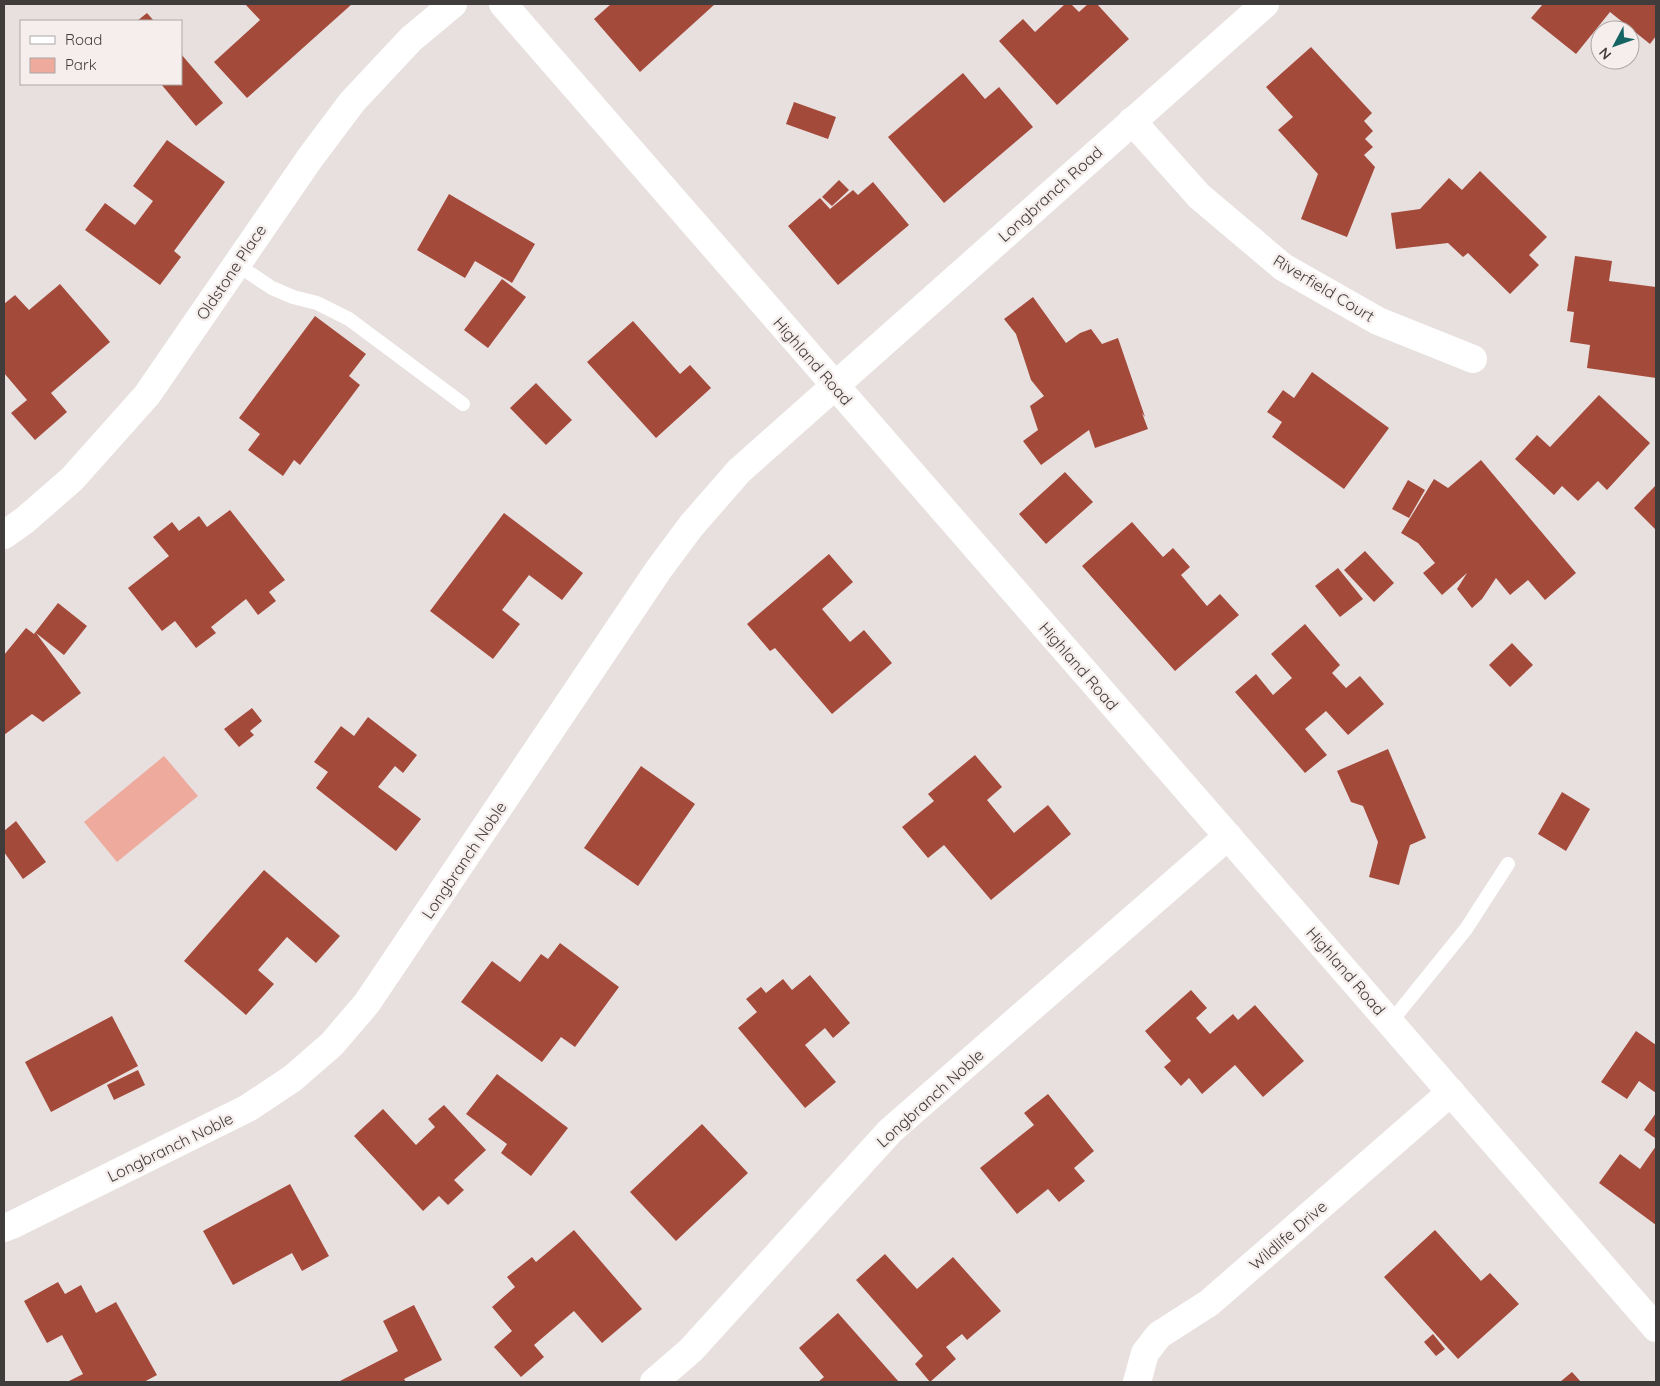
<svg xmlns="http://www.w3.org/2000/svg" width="1660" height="1386" viewBox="0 0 1660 1386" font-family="Quicksand,sans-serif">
<rect width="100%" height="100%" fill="#e8e0df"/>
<polygon fill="#eeaa9d" points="164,756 198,796 117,862 84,822"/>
<g fill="#a44a3b">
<polygon points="245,4 352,4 247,98 214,62 260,20"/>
<polygon points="611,4 715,4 640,72 594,19"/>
<polygon points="1065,4 1071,4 1079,12 1088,4 1097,4 1129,39 1057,105 999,41 1023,19 1035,32"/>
<polygon points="1543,4 1656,4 1656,36 1650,44 1610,12 1576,54 1531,18"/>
<polygon points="147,13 154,21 137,21"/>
<polygon points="1311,47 1372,113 1364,121 1373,131 1365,139 1373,147 1364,155 1375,167 1347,237 1301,219 1318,174 1278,130 1293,117 1266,87"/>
<polygon points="181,54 223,103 196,126 161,84 181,84"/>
<polygon points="963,73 985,99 999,87 1033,127 944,203 888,137"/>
<polygon points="794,102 836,117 828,139 786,124"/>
<polygon points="167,140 225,182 174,251 181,257 160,285 85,230 105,203 135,225 153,201 133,186"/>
<polygon points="1480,171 1547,237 1529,255 1539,265 1510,294 1468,253 1463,257 1448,243 1396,249 1391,213 1420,209 1449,178 1462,190"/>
<polygon points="839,180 849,190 832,206 822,197"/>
<polygon points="873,182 909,225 838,285 788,226 820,198 830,209 853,190 858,195"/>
<polygon points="449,194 535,244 512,283 475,261 465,278 417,250"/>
<polygon points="1575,256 1612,261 1609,281 1656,287 1656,378 1587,368 1590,345 1570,342 1574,312 1567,311"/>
<polygon points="502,279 526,297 488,348 464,330"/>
<polygon points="60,284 110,342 51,393 67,412 35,440 11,413 27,400 4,373 4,304 15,295 29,310"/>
<polygon points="1033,297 1066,343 1080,333 1091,329 1102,344 1118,338 1145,417 1142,413 1148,429 1095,448 1089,430 1041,465 1023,441 1038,430 1030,406 1044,396 1031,380 1016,334 1004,319"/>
<polygon points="315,316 366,354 349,376 360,385 300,465 294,460 283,476 248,450 260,434 239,418"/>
<polygon points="633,321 680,374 690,365 711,388 656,438 587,362"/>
<polygon points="1312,372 1389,428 1344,489 1272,437 1282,422 1267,412 1283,390 1294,398"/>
<polygon points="536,383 572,420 546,445 510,408"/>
<polygon points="1599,395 1650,443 1607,490 1598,481 1578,501 1562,486 1554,495 1515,459 1537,435 1550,447"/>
<polygon points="1481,460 1576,573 1545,600 1528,580 1510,595 1496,578 1482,599 1472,608 1457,589 1467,573 1442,595 1423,573 1435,563 1418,543 1401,533 1434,479 1448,488"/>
<polygon points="1065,472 1093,502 1046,544 1019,514"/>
<polygon points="1408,480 1425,490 1409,518 1392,509"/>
<polygon points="1656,485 1656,530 1634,508"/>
<polygon points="230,510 285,580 269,592 276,601 258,615 246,599 211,627 216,633 196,648 175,621 162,631 128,588 169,556 153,537 172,522 179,531 199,516 207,527"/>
<polygon points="504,513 583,573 562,600 529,575 502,610 520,624 493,659 430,611"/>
<polygon points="1132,522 1163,557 1173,548 1190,567 1181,575 1207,606 1220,594 1239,615 1175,671 1082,566"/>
<polygon points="1365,551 1394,583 1374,602 1344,570"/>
<polygon points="829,554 853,582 822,609 850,642 864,630 892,663 832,714 775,648 770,651 747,624"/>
<polygon points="1338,568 1363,599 1340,617 1315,586"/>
<polygon points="58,603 87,626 64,655 36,633 81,693 43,722 32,714 4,735 4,655 26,628 34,634"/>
<polygon points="1305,624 1340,665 1332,673 1346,688 1360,676 1384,704 1348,735 1326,711 1305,729 1327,755 1305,773 1235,692 1256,674 1273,695 1292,678 1271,654"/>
<polygon points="1512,643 1533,665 1510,687 1489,665"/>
<polygon points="252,708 262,721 250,731 254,735 239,747 224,729"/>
<polygon points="368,717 417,755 403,773 395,766 378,787 421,819 396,851 316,788 328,772 314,762 341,726 354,736"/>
<polygon points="1388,749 1426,838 1410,845 1399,885 1369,877 1378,842 1363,806 1351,802 1337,771"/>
<polygon points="975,755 1002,787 987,800 1014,833 1048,805 1071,834 991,900 944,845 928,858 902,827 934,801 928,794"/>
<polygon points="641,766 695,804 638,886 584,848"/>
<polygon points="1562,792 1590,809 1566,851 1538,834"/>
<polygon points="16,821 46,862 23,879 4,852 4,831"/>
<polygon points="264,870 340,936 316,963 287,937 258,970 274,984 246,1015 184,961"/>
<polygon points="560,943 619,987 575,1047 561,1037 542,1062 461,1002 492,961 520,982 541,954 548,959"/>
<polygon points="810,975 850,1023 833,1038 825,1028 805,1045 836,1082 805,1108 738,1028 757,1012 746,999 761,987 766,993 783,979 792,990"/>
<polygon points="1191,990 1207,1008 1196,1018 1210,1034 1233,1014 1238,1020 1255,1005 1304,1061 1263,1097 1235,1065 1202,1094 1189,1078 1181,1086 1164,1067 1171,1061 1145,1031"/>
<polygon points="112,1016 138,1066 51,1112 25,1062"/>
<polygon points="1636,1031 1656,1045 1656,1093 1639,1081 1627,1099 1601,1082"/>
<polygon points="138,1070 145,1085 114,1100 107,1085"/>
<polygon points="497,1074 568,1128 531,1176 501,1153 507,1144 466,1114"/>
<polygon points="1048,1094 1094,1151 1074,1168 1085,1181 1059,1202 1048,1189 1017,1214 980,1168 1034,1125 1024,1113"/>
<polygon points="444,1105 486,1150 454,1180 464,1190 448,1205 439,1196 423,1211 354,1136 383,1109 416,1145 435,1127 428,1119"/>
<polygon points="1656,1113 1656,1139 1644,1130"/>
<polygon points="702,1124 748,1173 676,1241 630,1192"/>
<polygon points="1656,1146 1656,1225 1599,1183 1620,1154 1640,1169"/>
<polygon points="290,1184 329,1256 302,1271 292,1253 233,1285 203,1231"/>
<polygon points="574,1230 642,1309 602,1343 574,1311 534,1345 544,1357 521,1377 494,1347 512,1331 492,1307 515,1287 507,1277 532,1257 536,1262"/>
<polygon points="1435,1230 1481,1281 1490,1273 1519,1304 1458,1359 1384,1277"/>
<polygon points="885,1254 917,1289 953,1257 1001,1311 967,1340 962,1334 946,1347 956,1359 930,1382 915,1364 923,1356 856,1280"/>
<polygon points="58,1282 65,1294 81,1285 96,1313 116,1302 157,1375 144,1382 67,1382 83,1374 62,1335 47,1343 24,1301"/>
<polygon points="414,1305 442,1360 404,1379 406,1382 338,1382 398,1351 383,1321"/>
<polygon points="838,1313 899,1382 818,1382 824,1377 799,1348"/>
<polygon points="1433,1334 1445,1349 1436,1356 1424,1342"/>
<polygon points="1572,1372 1581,1382 1560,1382"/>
</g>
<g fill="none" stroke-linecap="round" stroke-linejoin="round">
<g stroke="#fff" stroke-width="14">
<polyline points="236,264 272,288 293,297 317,303 349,319 463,404"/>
<polyline points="1390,1023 1466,929 1508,864"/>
</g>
<g stroke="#fff" stroke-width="28">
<polyline points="503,4 1656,1328"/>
<polyline points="1132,121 1199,196 1283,267 1378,321 1473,359"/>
<polyline points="4,535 25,520 72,479 147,395 310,158 352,102 411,39 453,4"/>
<polyline points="4,1228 12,1225 248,1108 293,1078 332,1044 367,1003 659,569 691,526 739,471 1265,4"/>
<polyline points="654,1382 691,1350 890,1131 1228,836"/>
<polyline points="1137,1382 1145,1353 1159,1335 1209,1303 1451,1092"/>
</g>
</g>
<g text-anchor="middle" stroke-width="5" stroke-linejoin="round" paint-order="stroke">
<g font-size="16" fill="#3f3c3b" stroke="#f5eeec">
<text transform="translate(1050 194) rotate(-42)" y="6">Longbranch Road</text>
<text transform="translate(231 272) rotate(-56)" y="6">Oldstone Place</text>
<text transform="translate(1324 288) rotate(31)" y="6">Riverfield Court</text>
<text transform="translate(813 361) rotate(49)" y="6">Highland Road</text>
<text transform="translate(1079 666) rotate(49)" y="6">Highland Road</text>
<text transform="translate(464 860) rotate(-56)" y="6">Longbranch Noble</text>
<text transform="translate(1346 971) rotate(49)" y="6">Highland Road</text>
<text transform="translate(930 1098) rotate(-42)" y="6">Longbranch Noble</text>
<text transform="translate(170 1147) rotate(-26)" y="6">Longbranch Noble</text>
<text transform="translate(1288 1235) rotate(-41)" y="6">Wildlife Drive</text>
</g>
</g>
<rect width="1660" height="1386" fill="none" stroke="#3f3c3b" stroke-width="10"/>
<rect x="20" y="20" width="162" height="65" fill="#f5eeec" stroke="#aca7a5"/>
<rect x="30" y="36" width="25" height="8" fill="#ffffff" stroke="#aca7a5"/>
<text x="65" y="45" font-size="15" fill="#3f3c3b">Road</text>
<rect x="30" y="58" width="25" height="15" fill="#eeaa9d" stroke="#aca7a5"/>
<text x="65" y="70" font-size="15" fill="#3f3c3b">Park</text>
<g transform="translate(1615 45) rotate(229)"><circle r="24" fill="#f5eeec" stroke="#aca7a5"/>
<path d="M0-4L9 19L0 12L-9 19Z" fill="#156463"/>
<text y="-8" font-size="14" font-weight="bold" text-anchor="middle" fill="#3f3c3b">N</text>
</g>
</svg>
